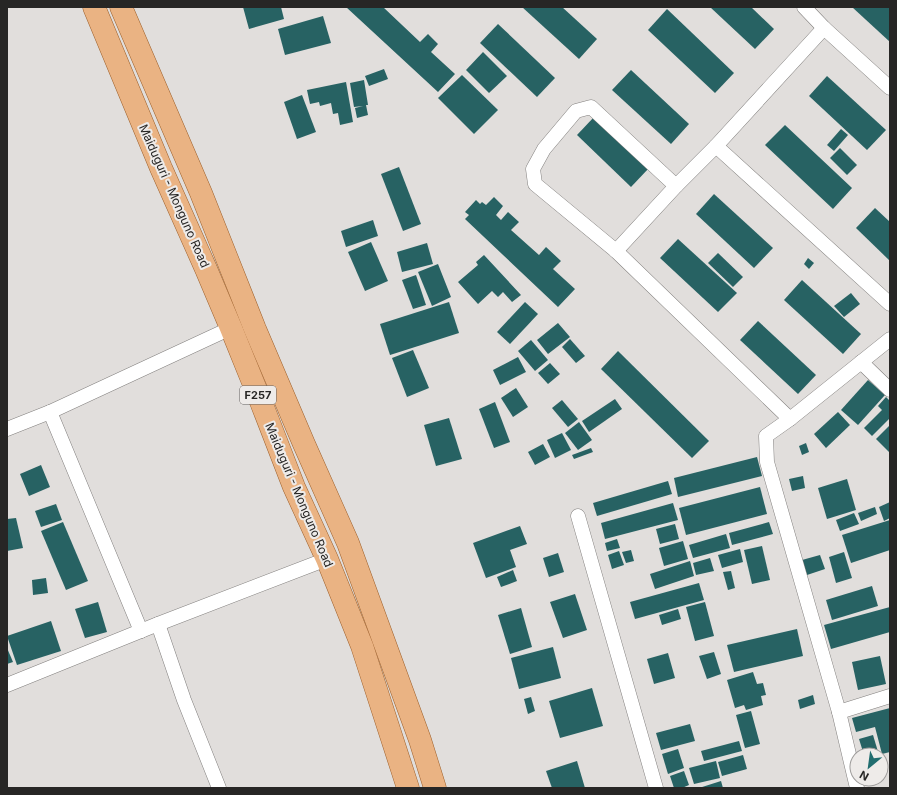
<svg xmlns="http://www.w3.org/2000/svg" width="897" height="795" viewBox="0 0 897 795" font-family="Inter,sans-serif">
<rect width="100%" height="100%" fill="#e1dedc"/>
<g fill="#276263">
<polygon points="243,7 281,7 284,19 249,29"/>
<polygon points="346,7 383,7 420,42 428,34 438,44 431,52 455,74 438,92"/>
<polygon points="522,7 562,7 597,39 579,59"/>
<polygon points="710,7 751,7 774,29 755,49"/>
<polygon points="852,7 890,7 890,42"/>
<polygon points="667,9 734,73 715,93 648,30"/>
<polygon points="323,16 331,43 285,55 278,29"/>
<polygon points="498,24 555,78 537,97 480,43"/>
<polygon points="483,52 507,76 489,93 466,70"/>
<polygon points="384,69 388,79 369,86 365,76"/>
<polygon points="631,70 689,124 671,144 612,90"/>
<polygon points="462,75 498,110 474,134 438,98"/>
<polygon points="827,76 886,130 867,150 809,96"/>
<polygon points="364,80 368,105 366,105 368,115 357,118 355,108 363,106 354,107 350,83"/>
<polygon points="346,82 353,122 340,125 338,113 333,114 331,103 320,106 319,102 310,104 307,90"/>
<polygon points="302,95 316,132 297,139 284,102"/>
<polygon points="594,117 649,168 631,187 577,135"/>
<polygon points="785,125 852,188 833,209 765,145"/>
<polygon points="841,129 848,135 834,151 827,145"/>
<polygon points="840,148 857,165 847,175 830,158"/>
<polygon points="399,167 421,224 403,231 381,174"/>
<polygon points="714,194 773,248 754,268 696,214"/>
<polygon points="494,197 503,206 496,215 501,220 508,212 519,222 511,230 539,255 546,247 561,261 553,269 575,289 558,307 465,219 469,215 465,212 476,200 480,204 482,202 486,205"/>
<polygon points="875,208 890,222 890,261 856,228"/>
<polygon points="373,220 378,236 346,247 341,231"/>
<polygon points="678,239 737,293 718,312 660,258"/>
<polygon points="371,242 388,281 365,291 348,252"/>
<polygon points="427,243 433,264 402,272 397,252"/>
<polygon points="718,253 743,277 733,287 708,263"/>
<polygon points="484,255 521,295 512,302 503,292 498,297 492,291 478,304 458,282 478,265 476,262"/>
<polygon points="808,258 814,263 809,269 804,264"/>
<polygon points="438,264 451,297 432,306 418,272"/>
<polygon points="416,275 426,305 413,309 402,280"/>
<polygon points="802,280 861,334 843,354 784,300"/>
<polygon points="851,293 860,304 844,317 834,306"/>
<polygon points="449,302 459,333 390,355 380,324"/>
<polygon points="525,302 538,314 510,344 497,332"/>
<polygon points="758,321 816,375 798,394 740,340"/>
<polygon points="558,323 570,337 548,354 537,340"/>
<polygon points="570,339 585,356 576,363 562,347"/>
<polygon points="531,340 548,360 535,371 518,351"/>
<polygon points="413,350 429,388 407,397 392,358"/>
<polygon points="618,351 709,441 692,458 601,369"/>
<polygon points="518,357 526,372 500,385 493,370"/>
<polygon points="550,363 560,374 548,384 538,373"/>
<polygon points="868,380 885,395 858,425 841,410"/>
<polygon points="516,388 528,407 513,417 501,398"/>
<polygon points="886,397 890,401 890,418 872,436 864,428 882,410 878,406"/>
<polygon points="615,399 622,409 589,432 582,421"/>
<polygon points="562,400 578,419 568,427 552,408"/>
<polygon points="495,402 510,442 494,448 479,409"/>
<polygon points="838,412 850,425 826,448 814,434"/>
<polygon points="449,418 462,459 436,466 424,425"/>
<polygon points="579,422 592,440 578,450 565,433"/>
<polygon points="890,425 890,453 876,439"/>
<polygon points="562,433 571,450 555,458 547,440"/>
<polygon points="806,443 809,452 802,455 799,446"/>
<polygon points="543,444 550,457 535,465 528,452"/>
<polygon points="591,448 593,452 574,459 572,455"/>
<polygon points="757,457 762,476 678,497 674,478"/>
<polygon points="41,465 50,487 29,496 20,474"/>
<polygon points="803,476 805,488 792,491 789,479"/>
<polygon points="847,479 856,510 827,519 818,488"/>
<polygon points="668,481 672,494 597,516 593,503"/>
<polygon points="760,487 767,514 686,535 679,508"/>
<polygon points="890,502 890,518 884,521 879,507"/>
<polygon points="673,503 678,520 605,539 601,523"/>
<polygon points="56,504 62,520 41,527 35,511"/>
<polygon points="875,507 877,514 861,521 858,513"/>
<polygon points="854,513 859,524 840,531 836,520"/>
<polygon points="16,518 23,548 7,551 7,519"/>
<polygon points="890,520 890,550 851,563 842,535"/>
<polygon points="63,522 88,581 66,590 41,531"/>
<polygon points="769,522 773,534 732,545 729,533"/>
<polygon points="675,524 679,539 660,544 656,529"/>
<polygon points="520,526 527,544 510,550 516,567 486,578 473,543"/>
<polygon points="726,534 730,548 693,558 689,545"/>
<polygon points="617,539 620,548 607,551 605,543"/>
<polygon points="683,541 688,559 664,566 659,548"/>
<polygon points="762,546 770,580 752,584 744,550"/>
<polygon points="740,549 743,562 722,568 718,555"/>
<polygon points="631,550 634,561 626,563 622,552"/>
<polygon points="619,551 624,565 612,569 608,555"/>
<polygon points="844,552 852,578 836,583 829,557"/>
<polygon points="558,553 564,572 549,577 543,558"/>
<polygon points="820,555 825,569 807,575 802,560"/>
<polygon points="710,558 714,571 696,575 693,563"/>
<polygon points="690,561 694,576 655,589 650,574"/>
<polygon points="513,570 517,581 501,587 497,577"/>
<polygon points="731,571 735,588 728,590 723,572"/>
<polygon points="46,578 48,593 33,595 32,580"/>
<polygon points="699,583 704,600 635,619 630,602"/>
<polygon points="872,586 878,606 832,620 826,600"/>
<polygon points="575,594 587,630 563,638 550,602"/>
<polygon points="98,602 107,632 85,638 75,609"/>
<polygon points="705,602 714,636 695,641 686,607"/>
<polygon points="890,607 890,632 831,649 824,625"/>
<polygon points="521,608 532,647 510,654 498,615"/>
<polygon points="678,609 681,619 662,625 659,615"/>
<polygon points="51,621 61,651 17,665 7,636"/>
<polygon points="797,629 803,656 734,672 727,645"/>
<polygon points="553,647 561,678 519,689 511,658"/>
<polygon points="7,648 13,662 7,664"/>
<polygon points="714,652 721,674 707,679 699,656"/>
<polygon points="668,653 675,678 654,684 647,659"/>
<polygon points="880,656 886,684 858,690 852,662"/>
<polygon points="753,672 757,684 763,683 766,695 761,696 763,705 746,710 744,705 735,708 727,680"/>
<polygon points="592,688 603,726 560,738 549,701"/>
<polygon points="813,695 815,704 800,709 798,700"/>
<polygon points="531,697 535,711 528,714 524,699"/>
<polygon points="890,708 890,752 882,754 875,727 856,732 852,718"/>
<polygon points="751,711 760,744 745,748 736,715"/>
<polygon points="690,724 695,741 661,750 656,733"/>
<polygon points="873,735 879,755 864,755 859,739"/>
<polygon points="739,741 742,751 704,761 701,751"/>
<polygon points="678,749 684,768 668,774 662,754"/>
<polygon points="743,755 747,769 722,776 718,762"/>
<polygon points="577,761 585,788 552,788 546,771"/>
<polygon points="716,761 720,778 694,784 689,768"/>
<polygon points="684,771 689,785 682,788 674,788 670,776"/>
<polygon points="721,781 723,788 699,788"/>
</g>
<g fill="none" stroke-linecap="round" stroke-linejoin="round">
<defs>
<g id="street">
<polyline points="804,7 824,28 890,88"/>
<polyline points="716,146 890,304"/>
<polyline points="676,186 591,107 576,111 544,149 533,169 535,184 616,251 790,419"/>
<polyline points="616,251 676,186 716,146 824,28"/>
<polyline points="861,362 890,390"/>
<polyline points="50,412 141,631"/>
<polyline points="7,429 50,412 231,328"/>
<polyline points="578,516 656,788"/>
<polyline points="158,624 184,700 219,788"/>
<polyline points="7,685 158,624 327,559"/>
<polyline points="839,712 890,696"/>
<polyline points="857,788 839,712 767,462 766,436 790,419 890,339"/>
</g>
<g id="primary">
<polyline points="94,7 161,168 206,269 231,328 261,402 294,487 327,559 362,646 408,788"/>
<polyline points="121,7 201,193 255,329 304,444 348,543 420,740 435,788"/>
</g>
</defs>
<use href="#street" stroke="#83807f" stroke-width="15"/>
<use href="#primary" stroke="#9d602c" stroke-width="23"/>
<use href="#street" stroke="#fff" stroke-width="14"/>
<use href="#primary" stroke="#eab383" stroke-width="22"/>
</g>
<g text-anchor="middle" stroke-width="4" stroke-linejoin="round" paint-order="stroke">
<rect fill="#eeebe9" stroke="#636160" stroke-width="1" x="240" y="386" width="36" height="18" rx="3"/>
<g font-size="11" font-weight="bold" fill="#272625">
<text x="258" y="399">F257</text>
</g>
<g font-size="12" fill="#272625" stroke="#eeebe9">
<text transform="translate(174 196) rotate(66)" y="4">Maiduguri - Monguno Road</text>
<text transform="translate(299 495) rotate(67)" y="4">Maiduguri - Monguno Road</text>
</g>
</g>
<rect width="897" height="795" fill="none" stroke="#272625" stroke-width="16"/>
<g transform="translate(869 767) rotate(209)"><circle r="19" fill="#eeebe9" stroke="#9e9c9b"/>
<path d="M0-3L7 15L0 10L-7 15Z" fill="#216d6f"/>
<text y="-6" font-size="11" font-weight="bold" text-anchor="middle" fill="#272625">N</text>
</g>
</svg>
